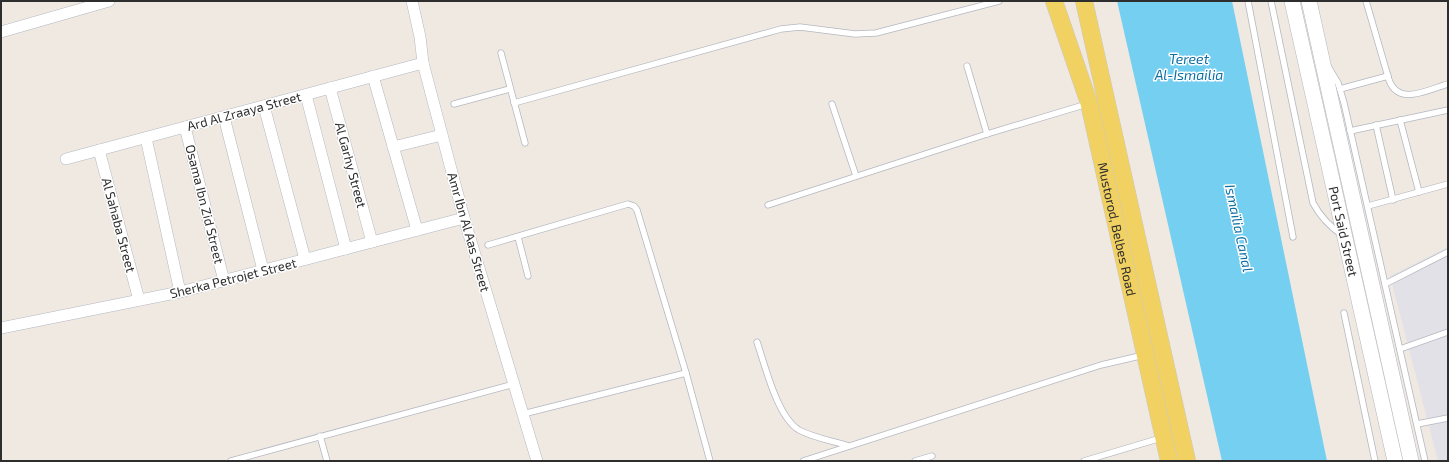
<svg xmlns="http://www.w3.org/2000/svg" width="1449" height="462" viewBox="0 0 1449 462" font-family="'Exo 2',sans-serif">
<rect width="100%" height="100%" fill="#efe9e1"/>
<polygon fill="#e3e1e8" points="1448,247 1448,461 1438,461 1390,276"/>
<polygon fill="#75cff0" points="1117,1 1232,1 1327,461 1222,461"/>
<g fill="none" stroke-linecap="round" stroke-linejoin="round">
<defs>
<g id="service">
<polyline points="1248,1 1293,237"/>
<path d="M 1271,1 L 1313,203 C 1320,216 1329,226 1342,235"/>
<path d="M 1366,1 L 1389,80 C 1399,107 1429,89 1448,84"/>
<polyline points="501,53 525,143"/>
<polyline points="967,66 987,134"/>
<polyline points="1329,68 1338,83 1344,103 1425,461"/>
<polyline points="1340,89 1388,76"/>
<polyline points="514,103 781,29 800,27 855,34 876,33 999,1"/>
<polyline points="454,104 510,89"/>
<polyline points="832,104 856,176"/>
<polyline points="1400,120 1419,192"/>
<polyline points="1376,125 1393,200"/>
<polyline points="1350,131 1448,110"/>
<polyline points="768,205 987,134 1087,104"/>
<polyline points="1368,206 1448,184"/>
<polyline points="518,237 528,276"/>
<polyline points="488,245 628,204 634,206 637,210 686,373 710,461"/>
<polyline points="1385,284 1448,252"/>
<polyline points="1344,313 1375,461"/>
<path d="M 757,342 C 765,365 777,417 799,430 C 814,438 833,441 849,446"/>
<polyline points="1400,349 1448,332"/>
<polyline points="523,414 686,373"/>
<polyline points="1417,424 1448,418"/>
<polyline points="320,436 327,461"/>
<polyline points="231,461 514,384"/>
<polyline points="803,461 1101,365 1144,355"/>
<polyline points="915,461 932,456"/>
<polyline points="1084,461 1161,438"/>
</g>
<g id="minor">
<polyline points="412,1 420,37 423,63 464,218 537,461"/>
<polyline points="1,32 109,1"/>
<polyline points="373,76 417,230"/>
<polyline points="330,88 372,242"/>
<polyline points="306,95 346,249"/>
<polyline points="264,106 305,259"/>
<polyline points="224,117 263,270"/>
<polyline points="185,127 224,281"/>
<polyline points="146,138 180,292"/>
<polyline points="393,147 442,135"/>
<polyline points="99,150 139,300"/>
<polyline points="66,159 423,63"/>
<polyline points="1,328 180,292 464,218"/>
</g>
<g id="secondary">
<path id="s1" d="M 1292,1 L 1395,461"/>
<polyline points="1309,1 1411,461"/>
</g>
<g id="primary">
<path id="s2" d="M 1054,1 L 1089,103 L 1169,461"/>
<polyline points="1084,1 1187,461"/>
</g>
</defs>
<use href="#service" stroke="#b4b7c1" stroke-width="7"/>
<use href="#minor" stroke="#b4b7c1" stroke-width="12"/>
<use href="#secondary" stroke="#b4b7c1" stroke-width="16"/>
<use href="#primary" stroke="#c9c9c9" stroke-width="18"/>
<use href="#service" stroke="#fff" stroke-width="5.5"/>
<use href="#minor" stroke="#fff" stroke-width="11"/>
<use href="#secondary" stroke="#fff" stroke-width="15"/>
<use href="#primary" stroke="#f2d163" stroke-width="17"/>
</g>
<g text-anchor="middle" stroke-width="3" stroke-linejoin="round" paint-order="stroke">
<g font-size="13" fill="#2e2e2e" stroke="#fff">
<text transform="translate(244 111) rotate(-15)" y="5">Ard Al Zraaya Street</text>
<text transform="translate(351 165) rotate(75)" y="5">Al Garhy Street</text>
<text transform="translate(205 204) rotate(76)" y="5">Osama Ibn Zid Street</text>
<text transform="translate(119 225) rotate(75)" y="5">Al Sahaba Street</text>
<text dy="5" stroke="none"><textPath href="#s2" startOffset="237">Mustorod, Belbes Road</textPath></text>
<text dy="5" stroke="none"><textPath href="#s1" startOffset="236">Port Said Street</textPath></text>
<text transform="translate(469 232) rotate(74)" y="5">Amr Ibn Al Aas Street</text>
<text transform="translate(233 278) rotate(-14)" y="5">Sherka Petrojet Street</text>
</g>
<g font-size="14" font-style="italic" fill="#0d6fa3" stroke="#fff">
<text x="1189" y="64">Tereet<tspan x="1189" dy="16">Al-Ismailia</tspan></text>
<text transform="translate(1239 228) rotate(78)" y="5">Ismaïlia Canal</text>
</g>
</g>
<rect width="1449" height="462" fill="none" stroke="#2e2e2e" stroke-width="4"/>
</svg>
